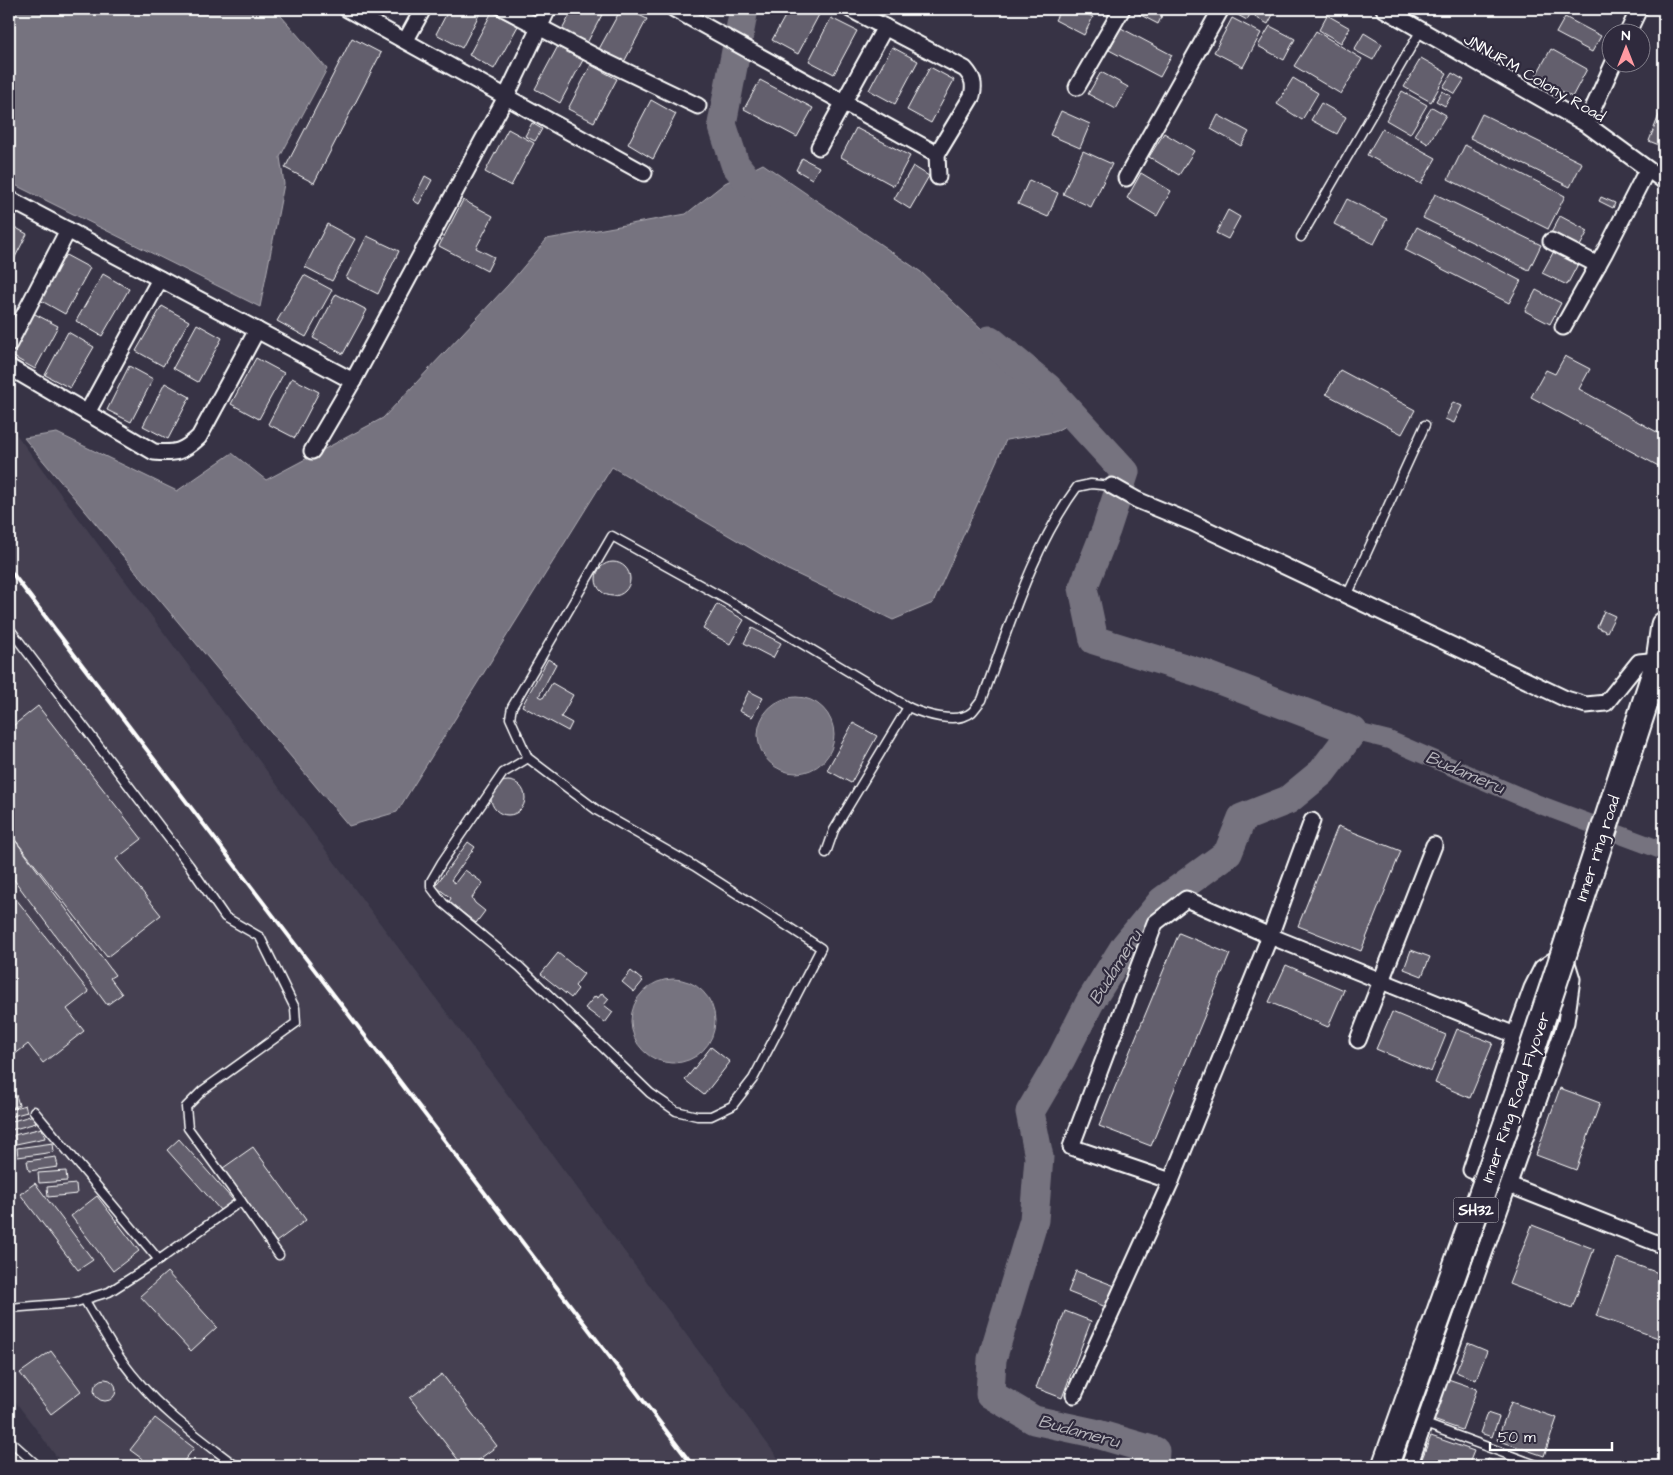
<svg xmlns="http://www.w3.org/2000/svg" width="1673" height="1475" viewBox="0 0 1673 1475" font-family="'Architects Daughter',sans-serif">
<rect width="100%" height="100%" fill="#373345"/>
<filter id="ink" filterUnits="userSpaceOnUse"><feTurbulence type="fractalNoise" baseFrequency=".02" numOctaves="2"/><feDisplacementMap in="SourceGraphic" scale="10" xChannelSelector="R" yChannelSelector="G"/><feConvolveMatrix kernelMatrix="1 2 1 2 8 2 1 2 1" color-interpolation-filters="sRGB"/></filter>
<g filter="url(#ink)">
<polygon fill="#444051" points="9,421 16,434 784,1466 89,1466 59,1460 9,1393"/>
<g fill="#76737f" stroke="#adabb2">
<polygon points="9,9 275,9 327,69 280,157 284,184 260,307 9,182"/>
<polygon points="763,164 921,272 1078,419 1054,432 1006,440 933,603 893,620 786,569 612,467 397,812 349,826 24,438 57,433 177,491 232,453 266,480 383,418 508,285 547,239 686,214 725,183"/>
<circle cx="796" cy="735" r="38"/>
<circle cx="673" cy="1021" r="42"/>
</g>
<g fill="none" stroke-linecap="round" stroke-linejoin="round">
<polyline stroke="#76737f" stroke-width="18" points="1353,731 1389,740 1538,804 1664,851"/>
<g stroke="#76737f" stroke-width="29">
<polyline points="744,9 722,124 735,164 749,182 776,194"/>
<polyline points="990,340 1048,388 1125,472 1106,530 1083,588 1094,640 1201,673 1353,731 1322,772 1288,800 1242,818 1228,853 1162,901 1125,946 1090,1002 1061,1059 1030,1112 1039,1157 1034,1220 992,1359 990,1394 1034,1420 1094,1433 1155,1451 1154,1466"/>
</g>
</g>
<g fill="#635f6d" stroke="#fff">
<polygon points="389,9 403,9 400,15"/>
<polygon points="449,9 482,9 462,48 436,34"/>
<polygon points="573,9 605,9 587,43 562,30"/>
<polygon points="621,9 627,9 647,19 624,62 599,49"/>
<polygon points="789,9 817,9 821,11 798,54 772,40"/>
<polygon points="1061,9 1077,9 1093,17 1084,35 1055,20"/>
<polygon points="1129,9 1165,9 1158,24"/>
<polygon points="1192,9 1207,9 1204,15"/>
<polygon points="1236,9 1253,9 1247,20 1234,13"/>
<polygon points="1260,9 1276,9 1268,24 1255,17"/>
<polygon points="1648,9 1664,9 1664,16"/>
<polygon points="492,12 518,26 494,69 469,55"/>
<polygon points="1327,15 1350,28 1341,43 1319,30"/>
<polygon points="1565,17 1601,36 1592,52 1556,33"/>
<polygon points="831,18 857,31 834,74 809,61"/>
<polygon points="1232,18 1261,33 1243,67 1214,52"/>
<polygon points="1270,26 1295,39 1284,60 1258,46"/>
<polygon points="1121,28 1172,55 1160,77 1109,50"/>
<polygon points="1316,31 1362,59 1341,94 1294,66"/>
<polygon points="1364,33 1382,44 1373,60 1354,50"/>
<polygon points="352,38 381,53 314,183 285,168"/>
<polygon points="558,46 583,60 560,103 535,89"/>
<polygon points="892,47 918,61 895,104 869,90"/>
<polygon points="1551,49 1587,69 1572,97 1535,77"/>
<polygon points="1421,58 1447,73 1431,102 1404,87"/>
<polygon points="591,65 617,79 594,122 568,109"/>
<polygon points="930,67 954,80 931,123 907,110"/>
<polygon points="1101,72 1128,87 1116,109 1088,94"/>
<polygon points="1452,73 1464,80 1455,94 1443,87"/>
<polygon points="1293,78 1318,93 1302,120 1277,104"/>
<polygon points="760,80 813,108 797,137 744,109"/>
<polygon points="1402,91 1427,105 1410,134 1386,120"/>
<polygon points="1442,91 1451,96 1445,106 1436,101"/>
<polygon points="651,100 676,114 653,159 628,144"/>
<polygon points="1664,102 1664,147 1649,141"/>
<polygon points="1321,103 1346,117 1337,134 1311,120"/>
<polygon points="1432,107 1446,115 1428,144 1414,135"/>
<polygon points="1061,111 1090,124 1080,148 1050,135"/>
<polygon points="1482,114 1582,163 1570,187 1470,138"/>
<polygon points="1218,115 1249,132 1241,146 1211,129"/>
<polygon points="532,123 542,129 535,141 525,136"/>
<polygon points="856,128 910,156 894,186 841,157"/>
<polygon points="508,129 534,143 511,186 485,172"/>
<polygon points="1382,129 1436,158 1421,184 1367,155"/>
<polygon points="1164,133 1194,151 1179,175 1149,157"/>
<polygon points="1465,145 1565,196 1548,229 1448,179"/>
<polygon points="1083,151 1112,164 1091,207 1063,194"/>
<polygon points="802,158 819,167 812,179 796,170"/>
<polygon points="913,166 929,176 910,209 894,199"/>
<polygon points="1141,173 1171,191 1157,216 1127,198"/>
<polygon points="425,176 432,180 419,204 413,200"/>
<polygon points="1029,180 1058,193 1048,217 1018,204"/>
<polygon points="1435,194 1541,245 1529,270 1423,218"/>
<polygon points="1601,197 1615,203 1613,208 1599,201"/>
<polygon points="1347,199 1387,219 1374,244 1334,224"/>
<polygon points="463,200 493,216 476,248 494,257 487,271 439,246"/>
<polygon points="1228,210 1240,217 1228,239 1216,233"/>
<polygon points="1560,216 1588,231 1579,248 1551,233"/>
<polygon points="9,224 27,234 9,269"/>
<polygon points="327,224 355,239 332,281 305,267"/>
<polygon points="1417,227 1521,281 1509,303 1405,250"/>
<polygon points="367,236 399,251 378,294 346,278"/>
<polygon points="1554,251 1578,264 1567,285 1542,273"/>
<polygon points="64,254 90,268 65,314 38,299"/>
<polygon points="103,274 129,289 102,336 76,321"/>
<polygon points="304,275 332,290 306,337 277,321"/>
<polygon points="1536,290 1561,303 1550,324 1525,311"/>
<polygon points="336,294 367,310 343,354 313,338"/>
<polygon points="162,306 189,321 163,366 136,351"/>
<polygon points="33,313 58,326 35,369 10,355"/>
<polygon points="197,324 222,338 198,382 173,368"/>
<polygon points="68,332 94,347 70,388 45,375"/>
<polygon points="1565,356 1590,369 1579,389 1664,436 1662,449 1664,450 1664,469 1531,397 1546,370 1555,374"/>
<polygon points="256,358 284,373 259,419 231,404"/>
<polygon points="129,366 153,379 131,422 107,410"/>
<polygon points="1340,370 1415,410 1402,434 1326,394"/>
<polygon points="292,378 319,392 295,438 268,424"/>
<polygon points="165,383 190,397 168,439 143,426"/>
<polygon points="1453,402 1462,406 1454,423 1445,419"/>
<circle cx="613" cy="579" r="17"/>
<polygon points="717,604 744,620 730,644 703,629"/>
<polygon points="1604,611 1615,616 1607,632 1597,627"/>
<polygon points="752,628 781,643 773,658 744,643"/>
<polygon points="548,659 556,664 539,696 543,698 552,683 573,695 561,717 572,723 568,731 522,706"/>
<polygon points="749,691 763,698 752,717 739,711"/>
<polygon points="38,706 142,839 116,859 161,915 107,957 9,832 9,729"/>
<polygon points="853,723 877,736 851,783 827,770"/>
<circle cx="508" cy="798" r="17"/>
<polygon points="1338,826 1401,851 1361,951 1298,926"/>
<polygon points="9,832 115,975 110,978 122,994 107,1005 9,873"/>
<polygon points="468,842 475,847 451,880 455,883 465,870 483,883 472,898 475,903 485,911 476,923 449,902 451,898 435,886"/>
<polygon points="9,890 89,992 67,1009 84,1031 43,1063 28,1044 9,1059"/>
<polygon points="1179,933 1230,954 1151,1146 1099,1126"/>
<polygon points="1411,950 1430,957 1422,976 1404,969"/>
<polygon points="558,953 584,974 575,986 578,989 571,998 541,974"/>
<polygon points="1286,965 1344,990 1328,1027 1269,1002"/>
<polygon points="631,971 643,981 634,992 622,982"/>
<polygon points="602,993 609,999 604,1005 613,1012 605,1023 585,1008 595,996 598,998"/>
<polygon points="1392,1012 1446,1035 1431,1072 1376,1049"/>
<polygon points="1457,1029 1493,1043 1470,1098 1435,1083"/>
<polygon points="711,1047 730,1062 704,1095 685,1080"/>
<polygon points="1560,1088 1600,1103 1576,1170 1536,1155"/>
<polygon points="16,1095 19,1105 9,1109 9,1098"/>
<polygon points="25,1105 27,1112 9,1117 9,1110"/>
<polygon points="34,1115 36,1123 11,1130 9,1122"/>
<polygon points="42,1128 45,1138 16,1144 14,1135"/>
<polygon points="179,1139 233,1200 221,1211 167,1150"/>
<polygon points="53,1143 54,1152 18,1157 17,1148"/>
<polygon points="253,1147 306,1220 276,1242 223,1168"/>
<polygon points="56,1157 58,1167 29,1171 27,1161"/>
<polygon points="66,1171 67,1181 39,1183 38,1173"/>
<polygon points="35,1183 93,1260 78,1270 20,1194"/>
<polygon points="76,1184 77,1194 48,1197 47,1187"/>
<polygon points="97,1196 139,1251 113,1271 71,1216"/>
<polygon points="1532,1225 1594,1249 1572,1308 1509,1284"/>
<polygon points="1617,1258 1664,1275 1664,1340 1596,1316"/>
<polygon points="1076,1271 1115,1286 1106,1307 1068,1292"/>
<polygon points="167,1272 217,1327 191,1351 140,1296"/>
<polygon points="1065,1311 1091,1321 1062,1398 1036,1388"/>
<polygon points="1468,1343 1487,1351 1476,1380 1456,1372"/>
<polygon points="51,1351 81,1391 51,1414 20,1373"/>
<polygon points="442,1374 497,1446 470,1466 463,1466 410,1398"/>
<circle cx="105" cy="1390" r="11"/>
<polygon points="1448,1379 1477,1389 1462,1430 1433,1420"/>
<polygon points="1511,1402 1557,1418 1544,1456 1497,1440"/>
<polygon points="1487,1413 1499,1417 1492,1437 1480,1433"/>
<polygon points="155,1418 194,1448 180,1466 152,1466 130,1450"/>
<polygon points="1431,1436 1474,1451 1468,1466 1419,1466"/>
<polygon points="1488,1459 1502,1464 1501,1466 1485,1466"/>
</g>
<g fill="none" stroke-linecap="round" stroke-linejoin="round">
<defs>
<g id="service">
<polyline points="1301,237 1421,30"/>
<polyline points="1347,596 1425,425"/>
<polyline points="9,628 189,865 225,917 260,937 295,1008 296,1023 202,1091 186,1107 188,1128 241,1201 159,1260"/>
<polyline points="528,758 503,773 442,862 431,881 431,887 443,903 520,967 650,1093 676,1111 697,1116 711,1116 732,1106 753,1079 821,948 694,866 598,811 528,758 510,718 512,707 612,536 747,611 908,707"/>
<path d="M 826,853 L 834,830 L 908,707 C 923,714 957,725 972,712 C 975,709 978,704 982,700 C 1009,628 1031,550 1077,487 L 1091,484 L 1112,486"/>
<polyline points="241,1201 279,1255"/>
<path d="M 84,1299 C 101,1327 116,1356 137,1380 C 165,1414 201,1439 236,1466"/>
<polyline points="9,1308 73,1303 109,1292 159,1260 34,1111"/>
<polyline points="1425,1424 1539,1466"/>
<polyline points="9,1440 38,1466"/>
</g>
<g id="minor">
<polyline points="347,9 644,173"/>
<polyline points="505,9 598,58 698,106"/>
<polyline points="674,9 937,154"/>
<path d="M 850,9 L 965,69 C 973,78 975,84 972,96 L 937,154 L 938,177"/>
<polyline points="1384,9 1586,124 1664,181"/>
<polyline points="1628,32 1639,9"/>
<polyline points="406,40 423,9"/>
<polyline points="1077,87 1122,9"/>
<polyline points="1586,124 1614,62"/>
<polyline points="819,147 885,27"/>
<polyline points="1126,178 1221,9"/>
<polyline points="9,199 353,381"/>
<polyline points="1551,241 1598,265"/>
<polyline points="1563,327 1605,252 1647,170"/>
<polyline points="9,344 68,230"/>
<path d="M 9,367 L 154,452 C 176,454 183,452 199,437 L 257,330"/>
<polyline points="87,413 160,279"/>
<polyline points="312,451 353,381 506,97 548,9"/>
<polyline points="1112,486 1137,500 1193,523 1566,699 1586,705 1606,703 1639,662 1659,660"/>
<polyline points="1358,1040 1434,845"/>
<polyline points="1171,1181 1071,1147 1155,923 1186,899 1270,936 1515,1035 1471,1170 1664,1246"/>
<polyline points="1074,1395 1171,1181 1270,936 1312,821"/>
<polyline points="1409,1466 1566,1022 1572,979 1564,953 1542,968 1532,988 1515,1035"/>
</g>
<polyline id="primary" points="1564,953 1659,660 1664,625"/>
</defs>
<use href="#service" stroke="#fff" stroke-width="11"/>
<use href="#minor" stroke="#fff" stroke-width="19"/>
<use href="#primary" stroke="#fff" stroke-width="29"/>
<use href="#service" stroke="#2f2a3d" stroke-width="8"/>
<use href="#minor" stroke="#2f2a3d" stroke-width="15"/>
<use href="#primary" stroke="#2f2a3d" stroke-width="25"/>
<polyline stroke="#fff" stroke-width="4" points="9,569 693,1466"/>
<defs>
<polyline id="primary-bridge" points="1385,1466 1519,1089 1564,953"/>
</defs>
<use href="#primary-bridge" stroke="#fff" stroke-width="29" stroke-linecap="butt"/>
<use href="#primary-bridge" stroke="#2f2a3d" stroke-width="25"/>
</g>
</g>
<g text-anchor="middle" stroke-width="4.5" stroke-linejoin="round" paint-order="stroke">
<rect fill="#2f2a3d" stroke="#c1bfc5" stroke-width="1" x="1453.5" y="1197.5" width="45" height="25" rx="4"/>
<g font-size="15" font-weight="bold" fill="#fff">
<text x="1476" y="1215">SH32</text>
</g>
<g font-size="16" fill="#fff" stroke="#2f2a3d">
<text transform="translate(1535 77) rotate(30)" y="6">JNNURM Colony Road</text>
<text transform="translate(1597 848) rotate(-72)" y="6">Inner ring road</text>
<text transform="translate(1515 1097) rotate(-71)" y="6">Inner Ring Road Flyover</text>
</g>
<g font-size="18" font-style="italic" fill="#b4b2b9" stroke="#2f2a3d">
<text transform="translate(1465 772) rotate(23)" y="6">Budameru</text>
<text transform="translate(1115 967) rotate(-58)" y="6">Budameru</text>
<text transform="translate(1079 1431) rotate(15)" y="6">Budameru</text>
</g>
</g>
<rect width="1673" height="1475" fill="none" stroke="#2f2a3d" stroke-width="30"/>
<rect x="15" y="15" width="1643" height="1445" fill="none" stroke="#fff" stroke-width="2" filter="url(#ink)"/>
<g transform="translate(1626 48)"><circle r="24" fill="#2f2a3d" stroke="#827f8b"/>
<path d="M0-4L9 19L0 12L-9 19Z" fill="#ff9aa2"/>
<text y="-8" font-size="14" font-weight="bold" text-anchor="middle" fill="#ffffff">N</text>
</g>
<path d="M1490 1442v8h122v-8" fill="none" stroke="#ffffff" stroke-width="2.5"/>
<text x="1498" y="1442" font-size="15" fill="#ffffff" stroke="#2f2a3d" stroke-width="4" paint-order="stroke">50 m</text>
</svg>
